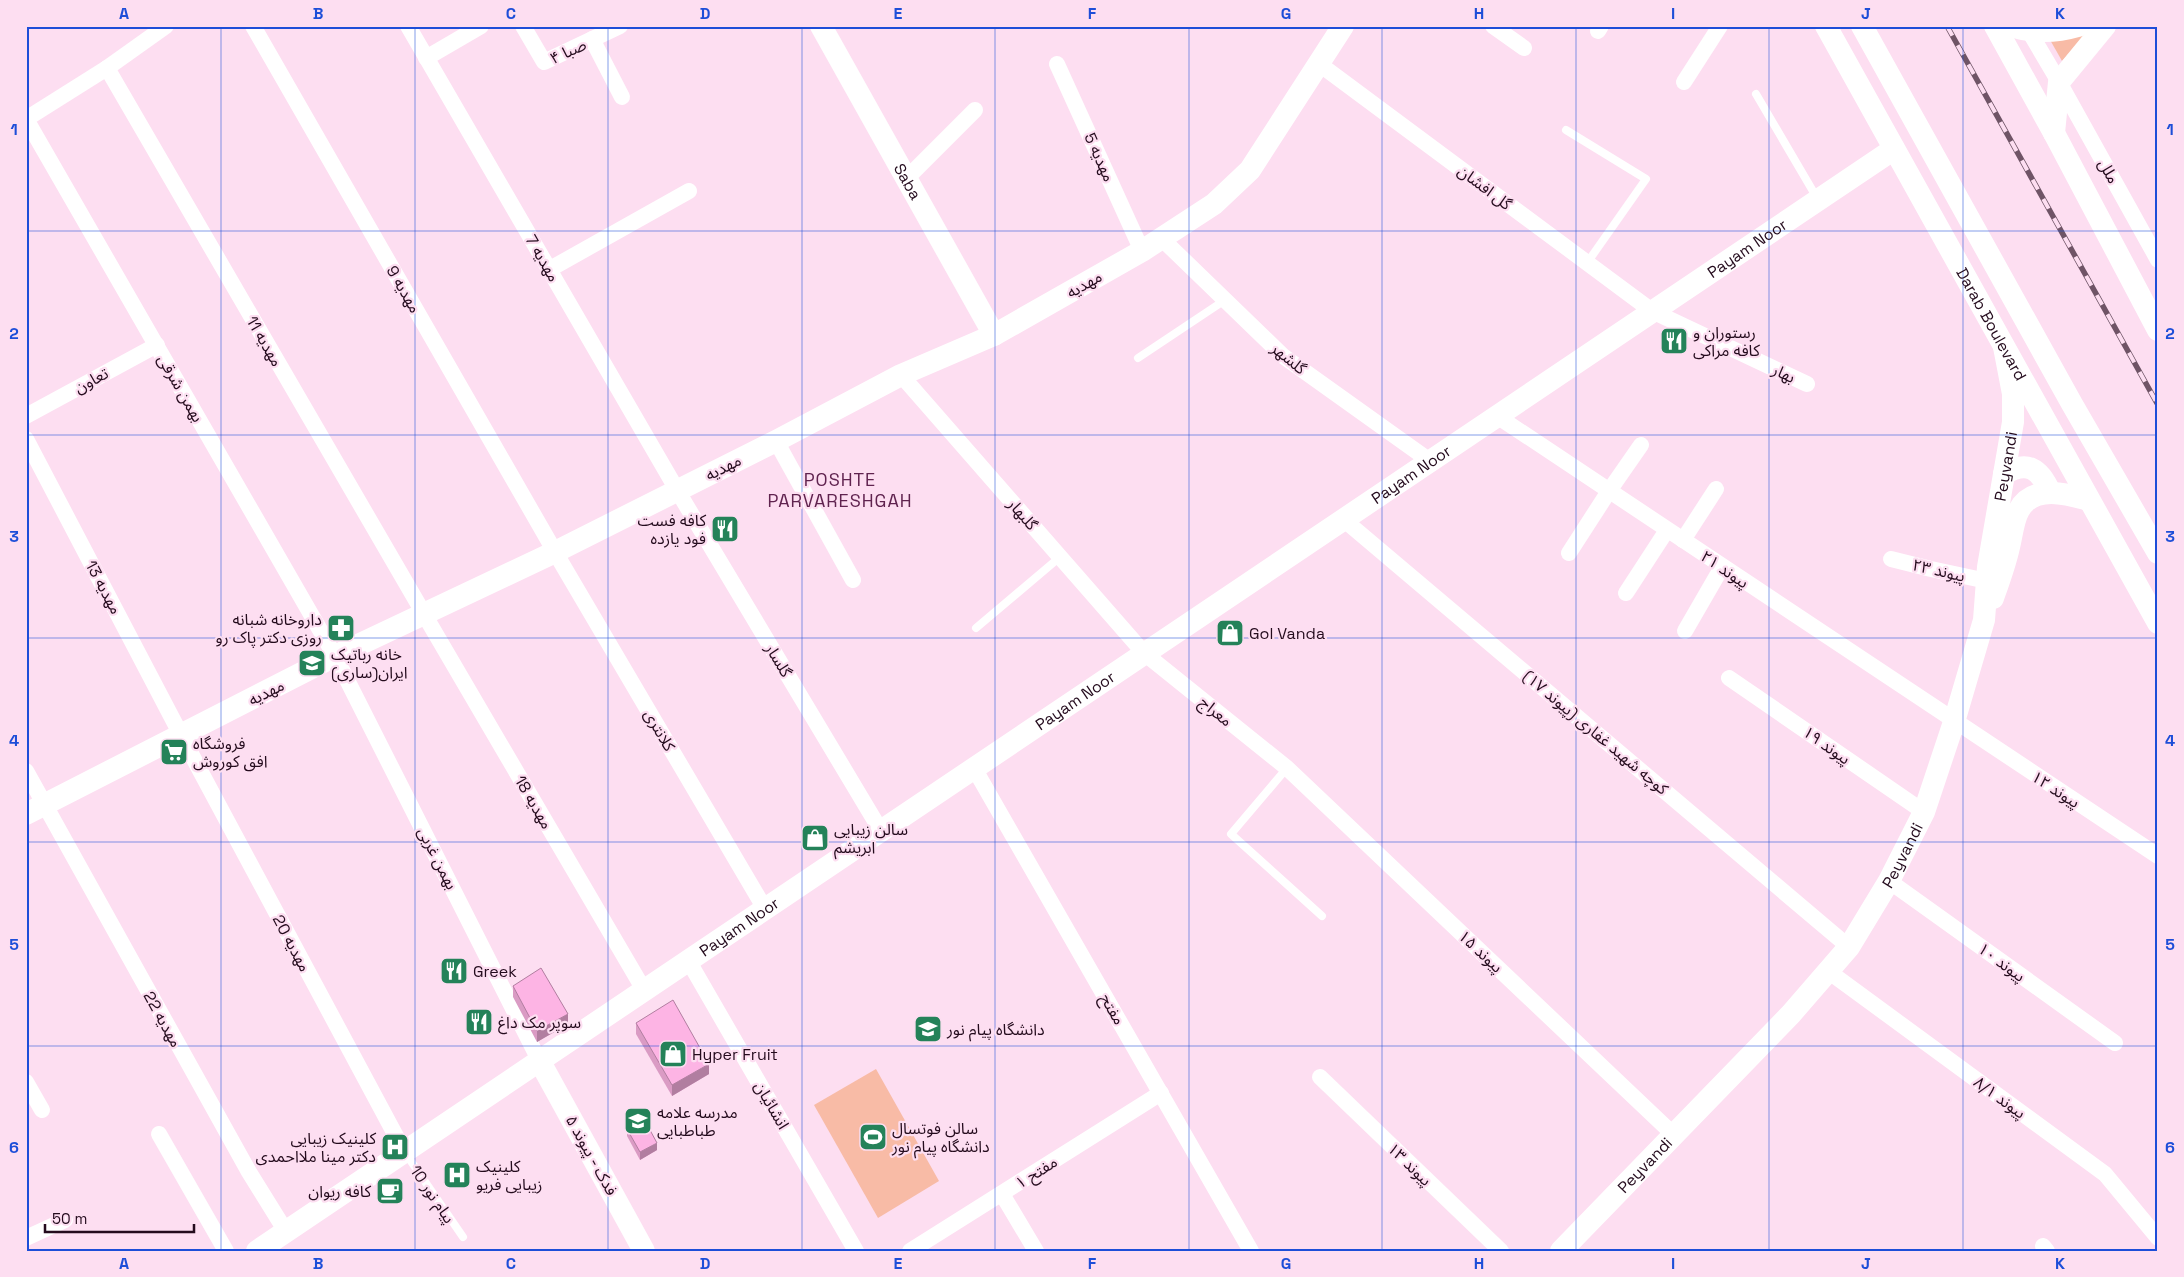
<svg xmlns="http://www.w3.org/2000/svg" width="2184" height="1277" viewBox="0 0 2184 1277" font-family="'Space Grotesk','Noto Sans Arabic',sans-serif">
<rect width="100%" height="100%" fill="#fddef1"/>
<g fill="#f8bba6">
<polygon points="2088,33 2062,61 2049,38"/>
<polygon points="876,1069 939,1181 878,1218 814,1105"/>
</g>
<g fill="none" stroke-linecap="round" stroke-linejoin="round">
<g stroke="#fff" stroke-width="8">
<polyline points="1756,94 1817,198"/>
<polyline points="1566,130 1646,179 1587,263"/>
<polyline points="1138,358 1225,300"/>
<polyline points="976,628 1060,557"/>
<polyline points="1287,768 1231,834 1322,916"/>
<polyline points="406,1154 463,1237"/>
</g>
<g stroke="#fff" stroke-width="16">
<polyline points="253,26 555,552 765,909"/>
<polyline points="408,26 677,490 881,831"/>
<polyline points="523,26 544,62 620,26"/>
<polyline points="1493,26 1524,48"/>
<polyline points="2026,26 2059,82 2158,260"/>
<polyline points="1598,31 1601,26"/>
<polyline points="592,39 622,97"/>
<polyline points="426,58 481,26"/>
<polyline points="1318,63 1652,311 1807,384"/>
<polyline points="1057,64 1142,251"/>
<polyline points="107,68 424,614 644,990"/>
<polyline points="1684,82 1720,26"/>
<polyline points="26,119 335,656 539,1060"/>
<polyline points="26,119 107,68 166,26"/>
<polyline points="906,179 975,110"/>
<polyline points="1162,239 1283,356 1430,461"/>
<polyline points="550,269 689,191"/>
<polyline points="901,375 1144,653 1287,768 1674,1135"/>
<polyline points="26,416 157,345"/>
<polyline points="1497,416 2158,856"/>
<polyline points="26,439 181,735 404,1151"/>
<polyline points="776,441 853,580"/>
<polyline points="1343,519 1849,947"/>
<polyline points="1683,540 1716,489"/>
<polyline points="1569,553 1609,491 1641,445"/>
<polyline points="1891,559 1931,569 1987,581"/>
<polyline points="1626,593 1667,530"/>
<polyline points="1685,631 1722,567"/>
<polyline points="1729,678 1924,812"/>
<polyline points="974,768 1251,1251"/>
<polyline points="26,771 249,1172 285,1230"/>
<polyline points="1889,881 2115,1043"/>
<polyline points="688,960 856,1251"/>
<polyline points="1828,971 2105,1174 2158,1238"/>
<polyline points="1320,1077 1501,1251"/>
<polyline points="26,1082 42,1110"/>
<polyline points="159,1134 226,1251"/>
<polyline points="1002,1194 1036,1251"/>
<polyline points="26,1238 65,1220"/>
<polyline points="2043,1246 2047,1251"/>
<polyline points="910,1251 1161,1093"/>
</g>
<g stroke="#fff" stroke-width="22">
<path id="s1" d="M 821,26 L 994,335"/>
<path id="s2" d="M 1826,26 L 2158,623"/>
<polyline points="1862,26 2072,404 2158,553"/>
<polyline points="1995,26 2054,133 2158,330"/>
<path d="M 2010,26 C 2033,33 2054,33 2078,26"/>
<polyline points="2054,133 2059,82 2105,26"/>
<path d="M 2004,474 C 2028,460 2040,469 2050,492"/>
<path d="M 1993,598 C 1999,581 2005,565 2009,547 C 2012,536 2013,520 2019,510 C 2033,484 2068,494 2089,500"/>
<polyline points="26,814 335,656 555,552 776,441 901,375 994,335 1142,251 1214,204 1250,170 1343,26"/>
<polyline points="539,1060 644,1251"/>
<path id="s3" d="M 257,1251 L 1894,149"/>
<path id="s4" d="M 1561,1251 L 1791,1014 L 1849,947 L 1889,881 L 1924,812 L 1954,722 L 1984,620 L 1988,567 L 2013,422 L 2013,394 L 2004,347"/>
</g>
<defs>
<polyline id="rail" points="1947,26 2158,405"/>
</defs>
<use href="#rail" stroke="#6f5466" stroke-width="5.5"/>
<use href="#rail" stroke="#fddef1" stroke-width="4" stroke-dasharray="11" stroke-linecap="butt"/>
</g>
<g fill="#da9bc4">
<polygon points="513,986 568,1024 537,1042 513,997"/>
<polygon points="636,1023 709,1074 672,1096 636,1034"/>
<polygon points="627,1129 657,1150 640,1160 627,1136"/>
</g>
<g fill="#b17ea0">
<polygon points="568,1014 568,1024 537,1042 537,1031"/>
<polygon points="709,1064 709,1074 672,1096 672,1085"/>
<polygon points="657,1143 657,1150 640,1160 640,1152"/>
</g>
<g fill="#fdb4e4" stroke="#b17ea0">
<polygon points="541,968 568,1014 537,1031 513,986"/>
<polygon points="673,1000 709,1064 672,1085 636,1023"/>
<polygon points="644,1119 657,1143 640,1152 627,1129"/>
</g>
<path fill="none" stroke="#1d4ed8" stroke-width="1" stroke-opacity="0.55" d="M 221,26 L 221,1251M 415,26 L 415,1251M 608,26 L 608,1251M 802,26 L 802,1251M 995,26 L 995,1251M 1189,26 L 1189,1251M 1382,26 L 1382,1251M 1576,26 L 1576,1251M 1769,26 L 1769,1251M 1963,26 L 1963,1251M 26,231 L 2158,231M 26,435 L 2158,435M 26,638 L 2158,638M 26,842 L 2158,842M 26,1046 L 2158,1046"/>
<defs>
<symbol id="restaurant-square" viewBox="-11 -11 22 22"><rect x="-9" y="-9" width="18" height="18" rx="4" fill="#248259" stroke="#fddef1"/><path d="M-5-6h1v4h1v-4h1v4h1v-4h1v5L-1.5 .5V6h-2V.5L-5-1ZM5-6V6H3V1.5H1.5Q1.5-4 5-6Z" fill="#fff"/></symbol>
<symbol id="pharmacy-square" viewBox="-11 -11 22 22"><rect x="-9" y="-9" width="18" height="18" rx="4" fill="#248259" stroke="#fddef1"/><path d="M-2-6h4v4h4v4h-4v4h-4v-4h-4v-4h4Z" fill="#fff"/></symbol>
<symbol id="shop-square" viewBox="-11 -11 22 22"><rect x="-9" y="-9" width="18" height="18" rx="4" fill="#248259" stroke="#fddef1"/><path d="M-5-2.5h2.3a2.7 3.5 0 0 1 5.4 0H5L5.5 6h-11ZM-1.5-2.5h3a1.5 2.3 0 0 0-3 0Z" fill="#fff"/></symbol>
<symbol id="school-square" viewBox="-11 -11 22 22"><rect x="-9" y="-9" width="18" height="18" rx="4" fill="#248259" stroke="#fddef1"/><path d="M0-5L7-2L0 1L-7-2ZM-4 1L0 2.5L4 1V4Q0 6-4 4Z" fill="#fff"/></symbol>
<symbol id="supermarket-square" viewBox="-11 -11 22 22"><rect x="-9" y="-9" width="18" height="18" rx="4" fill="#248259" stroke="#fddef1"/><path d="M-6-5.5h2.5l.6 2H6L4.5 2H-2.5L-4.4-4H-6ZM-1.5 3.2a1.3 1.3 0 1 0 .1 0ZM3 3.2a1.3 1.3 0 1 0 .1 0Z" fill="#fff"/></symbol>
<symbol id="university-square" viewBox="-11 -11 22 22"><rect x="-9" y="-9" width="18" height="18" rx="4" fill="#248259" stroke="#fddef1"/><path d="M0-5L7-2L0 1L-7-2ZM-4 1L0 2.5L4 1V4Q0 6-4 4Z" fill="#fff"/></symbol>
<symbol id="stadium-square" viewBox="-11 -11 22 22"><rect x="-9" y="-9" width="18" height="18" rx="4" fill="#248259" stroke="#fddef1"/><path d="M0-5a6.5 5 0 1 0 0 10a6.5 5 0 1 0 0-10ZM-3.5-1.8h7v3.6h-7Z" fill="#fff"/></symbol>
<symbol id="hospital-square" viewBox="-11 -11 22 22"><rect x="-9" y="-9" width="18" height="18" rx="4" fill="#248259" stroke="#fddef1"/><path d="M-5-5h3v3.5h4V-5h3V5h-3V1.5h-4V5h-3Z" fill="#fff"/></symbol>
<symbol id="cafe-square" viewBox="-11 -11 22 22"><rect x="-9" y="-9" width="18" height="18" rx="4" fill="#248259" stroke="#fddef1"/><path d="M-5.5-4.5H6V0H3Q3 3.5 0 3.5H-2.5Q-5.5 3.5-5.5 0ZM3-3.2v2h1.7v-2ZM-6 4.5H4V6H-6Z" fill="#fff"/></symbol>
</defs>
<g fill-rule="evenodd">
<use href="#restaurant-square" x="1658" y="325" width="32" height="32"/>
<use href="#restaurant-square" x="709" y="513" width="32" height="32"/>
<use href="#pharmacy-square" x="325" y="612" width="32" height="32"/>
<use href="#shop-square" x="1214" y="617" width="32" height="32"/>
<use href="#school-square" x="296" y="647" width="32" height="32"/>
<use href="#supermarket-square" x="158" y="736" width="32" height="32"/>
<use href="#shop-square" x="799" y="822" width="32" height="32"/>
<use href="#restaurant-square" x="438" y="955" width="32" height="32"/>
<use href="#restaurant-square" x="463" y="1006" width="32" height="32"/>
<use href="#university-square" x="912" y="1013" width="32" height="32"/>
<use href="#shop-square" x="657" y="1038" width="32" height="32"/>
<use href="#school-square" x="622" y="1105" width="32" height="32"/>
<use href="#stadium-square" x="857" y="1121" width="32" height="32"/>
<use href="#hospital-square" x="379" y="1131" width="32" height="32"/>
<use href="#hospital-square" x="441" y="1159" width="32" height="32"/>
<use href="#cafe-square" x="374" y="1175" width="32" height="32"/>
</g>
<g text-anchor="middle" stroke-width="4.5" stroke-linejoin="round" paint-order="stroke">
<g font-size="16" fill="#240b1d" stroke="#fddef1">
<text transform="translate(568 51) rotate(-25)" y="6">صبا ۴</text>
<text transform="translate(1100 157) rotate(66)" y="6">مهدیه 5</text>
<text transform="translate(2109 171) rotate(61)" y="6">ملل</text>
<text dy="6" stroke="none"><textPath href="#s1" startOffset="178">Saba</textPath></text>
<text transform="translate(1485 187) rotate(37)" y="6">گل افشان</text>
<text dy="6" stroke="none"><textPath href="#s3" startOffset="1796">Payam Noor</textPath></text>
<text transform="translate(543 258) rotate(60)" y="6">مهدیه 7</text>
<text transform="translate(1084 284) rotate(-30)" y="6">مهدیه</text>
<text transform="translate(404 289) rotate(60)" y="6">مهدیه 9</text>
<text dy="6" stroke="none"><textPath href="#s2" startOffset="341">Darab Boulevard</textPath></text>
<text transform="translate(265 341) rotate(60)" y="6">مهدیه 11</text>
<text transform="translate(1289 358) rotate(39)" y="6">گلشهر</text>
<text transform="translate(1784 373) rotate(25)" y="6">بهار</text>
<text transform="translate(91 380) rotate(-28)" y="6">تعاون</text>
<text transform="translate(181 388) rotate(60)" y="6">بهمن شرقی</text>
<text dy="6" stroke="none"><textPath href="#s4" startOffset="930">Peyvandi</textPath></text>
<text transform="translate(723 467) rotate(-27)" y="6">مهدیه</text>
<text dy="6" stroke="none"><textPath href="#s3" startOffset="1391">Payam Noor</textPath></text>
<text transform="translate(1023 514) rotate(49)" y="6">گلبهار</text>
<text transform="translate(1725 569) rotate(34)" y="6">پیوند ۲۱</text>
<text transform="translate(1939 570) rotate(13)" y="6">پیوند ۲۳</text>
<text transform="translate(104 587) rotate(62)" y="6">مهدیه 13</text>
<text transform="translate(779 660) rotate(59)" y="6">گلسار</text>
<text transform="translate(266 692) rotate(-27)" y="6">مهدیه</text>
<text dy="6" stroke="none"><textPath href="#s3" startOffset="986">Payam Noor</textPath></text>
<text transform="translate(1216 711) rotate(39)" y="6">معراج</text>
<text transform="translate(660 730) rotate(60)" y="6">کلانتری</text>
<text transform="translate(1596 732) rotate(40)" y="6">کوچه شهید غفاری (پیوند ۱۷)</text>
<text transform="translate(1827 745) rotate(35)" y="6">پیوند ۱۹</text>
<text transform="translate(2056 789) rotate(33)" y="6">پیوند ۱۲</text>
<text transform="translate(534 802) rotate(60)" y="6">مهدیه 18</text>
<text dy="6" stroke="none"><textPath href="#s4" startOffset="525">Peyvandi</textPath></text>
<text transform="translate(438 858) rotate(63)" y="6">بهمن غربی</text>
<text dy="6" stroke="none"><textPath href="#s3" startOffset="581">Payam Noor</textPath></text>
<text transform="translate(292 943) rotate(62)" y="6">مهدیه 20</text>
<text transform="translate(1481 951) rotate(43)" y="6">پیوند ۱۵</text>
<text transform="translate(2002 962) rotate(36)" y="6">پیوند ۱۰</text>
<text transform="translate(1113 1009) rotate(60)" y="6">مفتح</text>
<text transform="translate(163 1019) rotate(61)" y="6">مهدیه 22</text>
<text transform="translate(2000 1097) rotate(36)" y="6">پیوند ۸/۱</text>
<text transform="translate(772 1105) rotate(60)" y="6">انشائیان</text>
<text transform="translate(592 1155) rotate(61)" y="6">فدک - پیوند ۵</text>
<text transform="translate(1410 1164) rotate(44)" y="6">پیوند ۱۳</text>
<text dy="6" stroke="none"><textPath href="#s4" startOffset="120">Peyvandi</textPath></text>
<text transform="translate(1036 1172) rotate(-32)" y="6">مفتح ۱</text>
<text transform="translate(433 1194) rotate(56)" y="6">پیام نور 10</text>
</g>
<g font-size="16" fill="#240b1d" stroke="#fddef1" text-anchor="start">
<text x="1693" y="338">رستوران و<tspan x="1693" dy="18">کافه مراکی</tspan></text>
<text x="706" y="526" text-anchor="end">کافه فست<tspan x="706" dy="18">فود یازده</tspan></text>
<text x="322" y="625" text-anchor="end">داروخانه شبانه<tspan x="322" dy="18">روزی دکتر پاک رو</tspan></text>
<text x="1249" y="639">Gol Vanda</text>
<text x="331" y="660">خانه رباتیک<tspan x="331" dy="18">ایران(ساری)</tspan></text>
<text x="193" y="749">فروشگاه<tspan x="193" dy="18">افق کوروش</tspan></text>
<text x="834" y="835">سالن زیبایی<tspan x="834" dy="18">ابریشم</tspan></text>
<text x="473" y="977">Greek</text>
<text x="498" y="1028">سوپر مک داغ</text>
<text x="947" y="1035">دانشگاه پیام نور</text>
<text x="692" y="1060">Hyper Fruit</text>
<text x="657" y="1118">مدرسه علامه<tspan x="657" dy="18">طباطبایی</tspan></text>
<text x="892" y="1134">سالن فوتسال<tspan x="892" dy="18">دانشگاه پیام نور</tspan></text>
<text x="376" y="1144" text-anchor="end">کلینیک زیبایی<tspan x="376" dy="18">دکتر مینا ملااحمدی</tspan></text>
<text x="476" y="1172">کلینیک<tspan x="476" dy="18">زیبایی فریو</tspan></text>
<text x="371" y="1197" text-anchor="end">کافه ریوان</text>
</g>
<g font-size="18" letter-spacing="1" fill="#60234f" stroke="#fddef1">
<text x="840" y="486">POSHTE<tspan x="840" dy="21">PARVARESHGAH</tspan></text>
</g>
</g>
<rect width="2184" height="1277" fill="none" stroke="#fddef1" stroke-width="55"/>
<path d="M45 1224v8h149v-8" fill="none" stroke="#240b1d" stroke-width="2.5"/>
<text x="52" y="1224" font-size="15" fill="#240b1d" stroke="#fddef1" stroke-width="4" paint-order="stroke">50 m</text>
<rect x="28" y="28" width="2128" height="1222" fill="none" stroke="#1d4ed8" stroke-width="2"/>
<g font-size="16" text-anchor="middle" font-weight="bold" fill="#1d4ed8">
<text x="124" y="19">A</text>
<text x="318" y="19">B</text>
<text x="511" y="19">C</text>
<text x="705" y="19">D</text>
<text x="898" y="19">E</text>
<text x="1092" y="19">F</text>
<text x="1286" y="19">G</text>
<text x="1479" y="19">H</text>
<text x="1673" y="19">I</text>
<text x="1866" y="19">J</text>
<text x="2060" y="19">K</text>
<text x="14" y="135">1</text>
<text x="2170" y="135">1</text>
<text x="14" y="339">2</text>
<text x="2170" y="339">2</text>
<text x="14" y="542">3</text>
<text x="2170" y="542">3</text>
<text x="14" y="746">4</text>
<text x="2170" y="746">4</text>
<text x="14" y="950">5</text>
<text x="2170" y="950">5</text>
<text x="14" y="1153">6</text>
<text x="2170" y="1153">6</text>
<text x="124" y="1269">A</text>
<text x="318" y="1269">B</text>
<text x="511" y="1269">C</text>
<text x="705" y="1269">D</text>
<text x="898" y="1269">E</text>
<text x="1092" y="1269">F</text>
<text x="1286" y="1269">G</text>
<text x="1479" y="1269">H</text>
<text x="1673" y="1269">I</text>
<text x="1866" y="1269">J</text>
<text x="2060" y="1269">K</text>
</g>
</svg>
